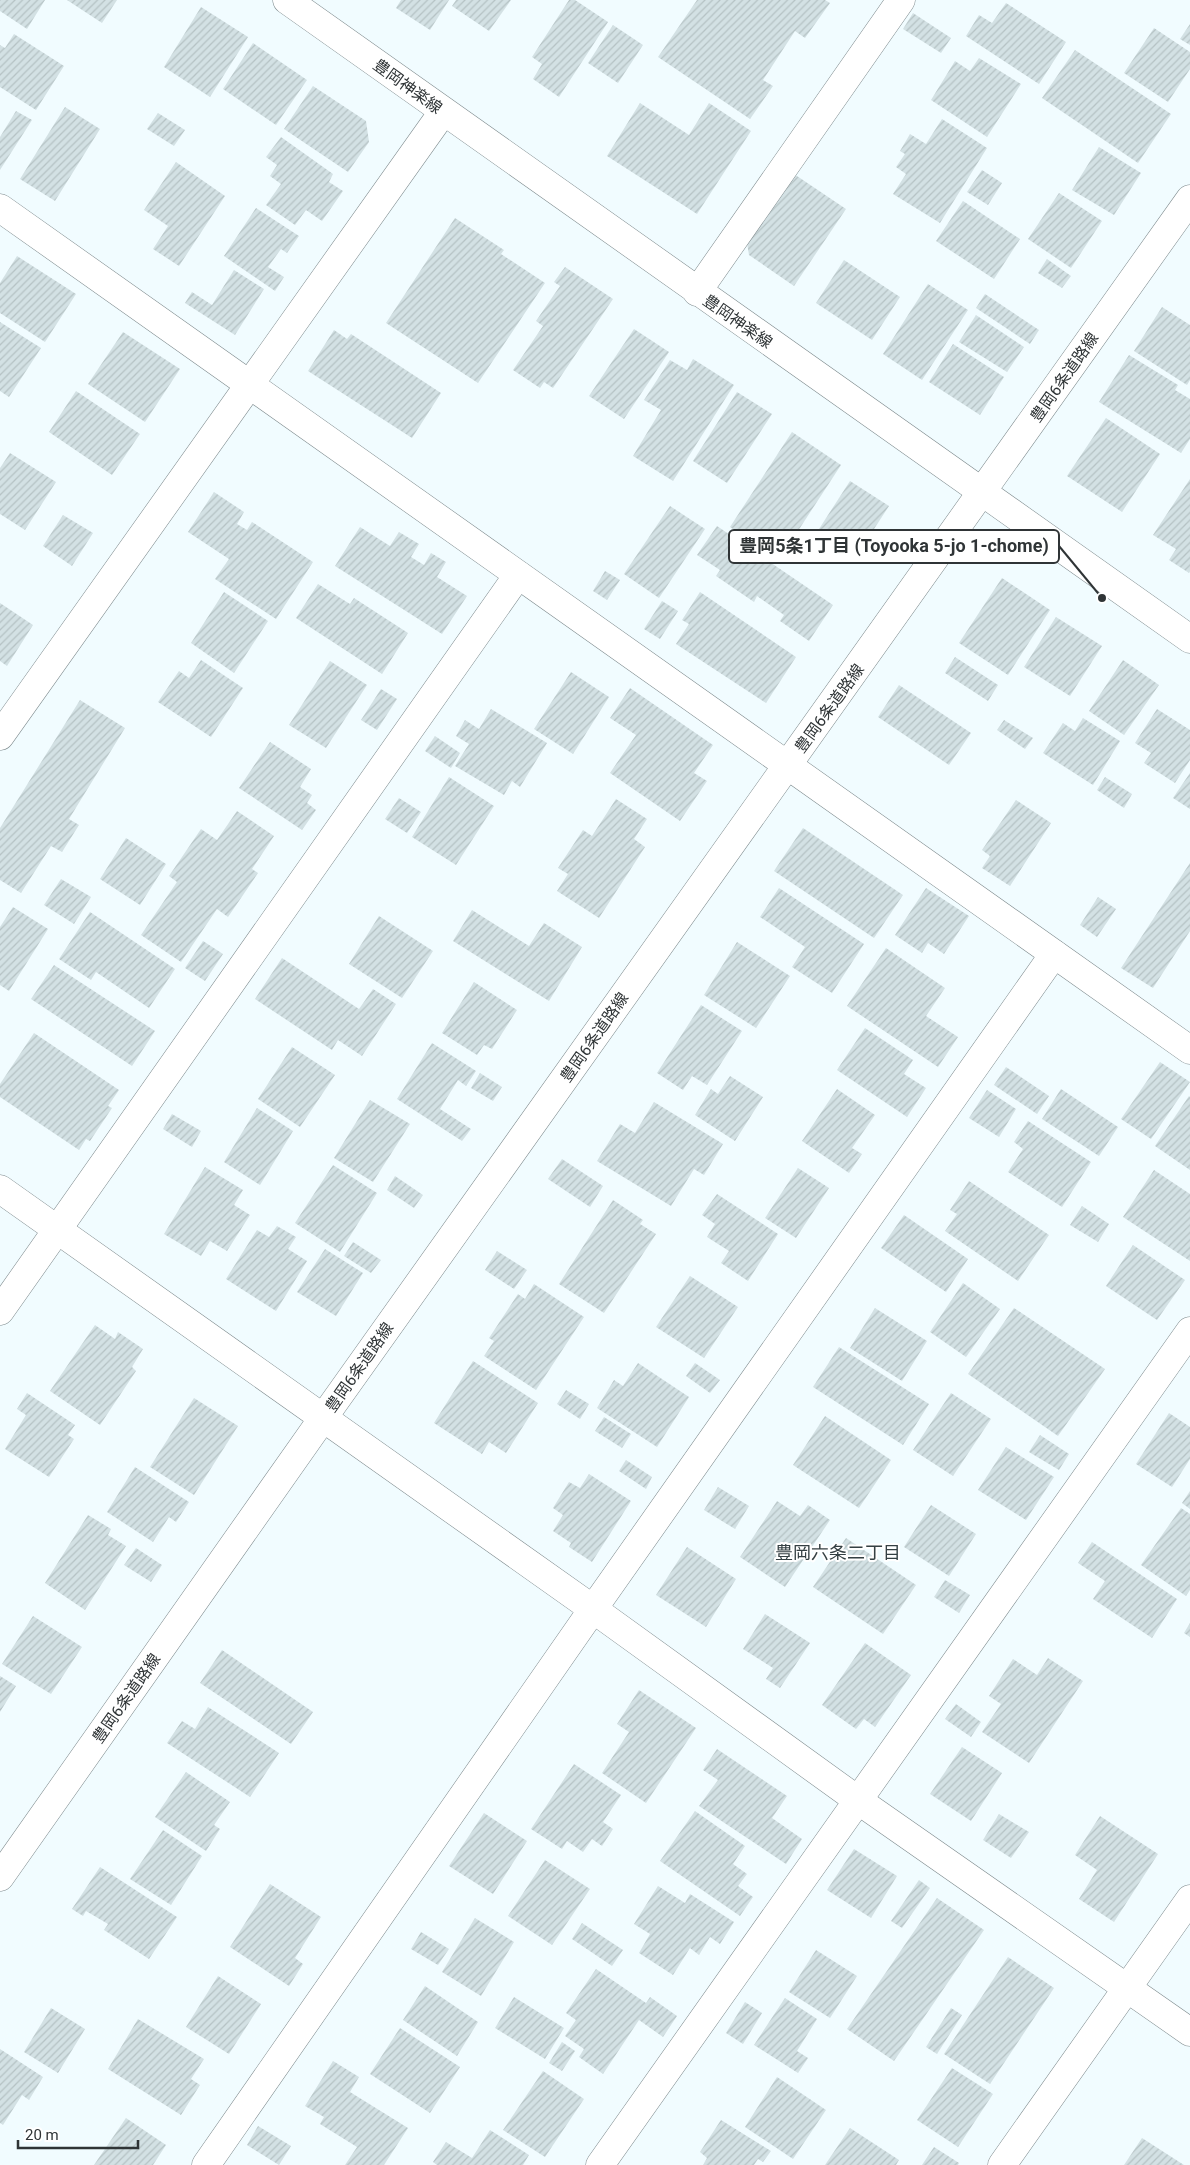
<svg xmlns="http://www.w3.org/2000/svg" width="1190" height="2165" viewBox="0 0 1190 2165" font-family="Roboto,'Noto Sans JP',sans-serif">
<defs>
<pattern id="building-hatch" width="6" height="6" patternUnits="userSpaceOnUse" patternTransform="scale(1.25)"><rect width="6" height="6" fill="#d3e1e4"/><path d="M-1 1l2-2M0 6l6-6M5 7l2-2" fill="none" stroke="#b5c2c4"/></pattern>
</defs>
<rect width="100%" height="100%" fill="#f1fcff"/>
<g fill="url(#building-hatch)">
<polygon points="0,0 45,0 27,29 0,11"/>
<polygon points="67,0 117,0 102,23"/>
<polygon points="401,0 449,0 430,30 396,8"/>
<polygon points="456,0 511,0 489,31 452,6"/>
<polygon points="569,0 575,0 608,22 559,97 533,79 542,64 532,57"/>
<polygon points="697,0 825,0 830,3 805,38 795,31 763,80 773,86 750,119 658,57"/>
<polygon points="1006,3 1066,42 1039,84 966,36 979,15 992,23"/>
<polygon points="201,7 248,37 210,97 164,67"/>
<polygon points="913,13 951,38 941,53 903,29"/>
<polygon points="1190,24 1190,45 1180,39"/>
<polygon points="613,25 643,45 618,83 588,63"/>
<polygon points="1154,28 1190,52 1190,69 1168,102 1124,73"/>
<polygon points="14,34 64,66 36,110 0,87 0,45 5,48"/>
<polygon points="253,43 307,80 276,125 223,89"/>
<polygon points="1075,50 1171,114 1138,163 1042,98"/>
<polygon points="979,58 1021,84 987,137 931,100 955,61 970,71"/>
<polygon points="313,86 366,121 369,142 348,172 284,129"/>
<polygon points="640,103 689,135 709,103 751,131 697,214 607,156"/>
<polygon points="65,107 100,129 55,201 20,179"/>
<polygon points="16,111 32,120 0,170 0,137"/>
<polygon points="158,113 185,130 174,146 147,129"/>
<polygon points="942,119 987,148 940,223 893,194 906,174 896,167 905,154 900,151 910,134 926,144"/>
<polygon points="281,137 333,174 329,182 343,191 322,221 306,210 295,225 266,205 281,184 270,176 277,165 266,157"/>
<polygon points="1099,147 1141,173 1114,215 1072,190"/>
<polygon points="176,162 225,196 179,266 153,249 168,226 144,210"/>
<polygon points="982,170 1002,183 988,205 967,192"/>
<polygon points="794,174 846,209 794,286 749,255 747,243"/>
<polygon points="1059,193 1102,221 1071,268 1028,239"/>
<polygon points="963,201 1020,239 994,279 936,241"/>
<polygon points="256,208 299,236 287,253 281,249 268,267 284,277 275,291 224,256"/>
<polygon points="455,218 504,250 501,254 545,283 478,383 386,323"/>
<polygon points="17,256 76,294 45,342 0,313 0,283"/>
<polygon points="1047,259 1071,276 1062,288 1038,273"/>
<polygon points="844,260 900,297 872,340 816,303"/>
<polygon points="565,267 613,299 553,388 544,382 540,388 513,370 543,326 536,321 560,286 554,282"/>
<polygon points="234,270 264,289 235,335 185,303 192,292 212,305"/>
<polygon points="928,284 968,310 922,380 883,354"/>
<polygon points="985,294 1039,330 1030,344 976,308"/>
<polygon points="1162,307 1190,325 1190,380 1187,385 1134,351"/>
<polygon points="976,315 1024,347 1007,372 959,342"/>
<polygon points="0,322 41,348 9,397 0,391"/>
<polygon points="634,329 669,352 624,419 589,396"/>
<polygon points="334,330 347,339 351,334 441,393 412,438 308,371"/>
<polygon points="123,332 180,369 145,422 88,384"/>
<polygon points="953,344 1004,377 980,415 929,382"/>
<polygon points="1129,355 1178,385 1175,390 1190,399 1190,439 1181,453 1099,402"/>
<polygon points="693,359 734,385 673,481 633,456 661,410 644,400 670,360 687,370"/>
<polygon points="76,391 140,434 112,475 49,432"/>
<polygon points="737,392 772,414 727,483 693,461"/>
<polygon points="1106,418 1160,454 1122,512 1067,476"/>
<polygon points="792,432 841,465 779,560 730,527"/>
<polygon points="10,453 56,482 25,530 0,514 0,468"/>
<polygon points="1190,479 1190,571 1189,573 1169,560 1176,549 1153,535"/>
<polygon points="850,481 889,506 857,555 819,529"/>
<polygon points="214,492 244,512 237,524 247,530 252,522 313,562 276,619 215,579 229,559 188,532"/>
<polygon points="670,506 705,529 659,598 624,574"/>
<polygon points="63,515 93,533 72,566 43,546"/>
<polygon points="717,526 833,605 809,641 780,621 784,615 757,596 754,602 716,576 720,570 697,555"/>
<polygon points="360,527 390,546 399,532 419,544 411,557 424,565 431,553 446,562 437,577 467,596 442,634 335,566"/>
<polygon points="605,571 620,580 607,600 593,591"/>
<polygon points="1002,578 1050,610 1008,675 959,643"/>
<polygon points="318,584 350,604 354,598 408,633 382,674 296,618"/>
<polygon points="224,592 268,621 234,673 191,643"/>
<polygon points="700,592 796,657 766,703 676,644 689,624 682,620"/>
<polygon points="662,601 678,611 660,639 644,629"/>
<polygon points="0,603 33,625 7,666 0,661"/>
<polygon points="1056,617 1102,646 1070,696 1024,667"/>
<polygon points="955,657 998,685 988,701 945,673"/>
<polygon points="201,660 243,688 211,737 158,702 179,671 189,678"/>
<polygon points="1123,660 1159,685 1124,735 1089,711"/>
<polygon points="330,661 367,685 326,748 289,725"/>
<polygon points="571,672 609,697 573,754 534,729"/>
<polygon points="899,685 971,733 949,765 878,717"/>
<polygon points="630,688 713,745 694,773 707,781 680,821 610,773 636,735 610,718"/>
<polygon points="381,689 397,699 377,730 361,720"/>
<polygon points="80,700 125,728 69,819 79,825 62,852 51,846 21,893 0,880 0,828"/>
<polygon points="491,709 547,743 520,787 512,781 504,795 455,766 469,744 456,736 465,720 479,729"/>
<polygon points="1157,709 1190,730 1190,760 1175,783 1144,763 1151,753 1135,743"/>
<polygon points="1083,718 1120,741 1093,785 1043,753 1063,723 1075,731"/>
<polygon points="1004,720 1033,738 1025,749 997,730"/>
<polygon points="435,736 460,753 451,768 425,751"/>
<polygon points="270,742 311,769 300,787 312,795 307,803 316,810 302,830 239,788"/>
<polygon points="1190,773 1190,809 1173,798"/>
<polygon points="449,777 494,806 456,865 412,837"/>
<polygon points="1105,777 1132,794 1124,808 1097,790"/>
<polygon points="399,798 421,812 407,833 385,819"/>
<polygon points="616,799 647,819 634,839 645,847 599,918 557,891 568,874 558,868 583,830 592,836"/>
<polygon points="1016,800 1051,823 1010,886 982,868 990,856 982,850"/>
<polygon points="237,811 274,836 252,869 258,873 228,917 217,909 181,962 141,935 177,882 169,876 201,829 217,840"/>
<polygon points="803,828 903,895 874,938 774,871"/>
<polygon points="126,838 166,864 140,905 100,879"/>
<polygon points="1190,863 1190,931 1153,988 1121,968"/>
<polygon points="61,879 91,897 74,924 44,905"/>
<polygon points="779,888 864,944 832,993 792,967 805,947 760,917"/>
<polygon points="926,888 969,916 944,954 928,943 922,953 895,935"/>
<polygon points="1098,897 1116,909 1097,937 1080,925"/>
<polygon points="13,907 48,929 9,991 0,985 0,927"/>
<polygon points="472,910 529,946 544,923 582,947 549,1001 453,941"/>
<polygon points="90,912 175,969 149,1008 96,972 91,980 59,959"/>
<polygon points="379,916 433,951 402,998 349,964"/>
<polygon points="203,941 223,954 205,981 185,968"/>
<polygon points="737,942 790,976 756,1028 704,995"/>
<polygon points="886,948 945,988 926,1016 958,1037 938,1067 847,1006"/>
<polygon points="282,958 359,1009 373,989 396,1004 362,1056 338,1040 332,1050 255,999"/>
<polygon points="54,965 155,1031 132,1066 31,999"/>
<polygon points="474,982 517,1010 492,1049 484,1045 477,1055 442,1033"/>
<polygon points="701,1005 742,1031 707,1085 692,1076 683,1090 657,1073"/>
<polygon points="865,1028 913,1060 904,1074 926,1088 907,1117 837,1070"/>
<polygon points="34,1033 119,1090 108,1106 112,1108 90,1141 86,1139 79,1150 0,1097 0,1084"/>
<polygon points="432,1043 476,1071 466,1086 458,1080 440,1109 471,1129 462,1141 397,1099"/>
<polygon points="292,1047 335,1075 300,1127 258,1099"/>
<polygon points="1160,1062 1190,1082 1151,1139 1121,1119"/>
<polygon points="1006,1067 1049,1096 1037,1114 994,1085"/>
<polygon points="480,1073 502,1087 493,1101 471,1088"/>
<polygon points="730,1076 763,1097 735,1141 695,1115 711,1089 718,1094"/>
<polygon points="837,1089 875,1115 852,1148 862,1154 849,1173 802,1141"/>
<polygon points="1061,1089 1118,1127 1099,1156 1042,1119"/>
<polygon points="987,1090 1016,1109 999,1137 969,1118"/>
<polygon points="1189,1096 1190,1097 1190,1170 1155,1146"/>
<polygon points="370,1100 410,1124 373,1182 334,1158"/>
<polygon points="654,1102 723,1144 704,1175 694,1169 671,1206 597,1161 620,1124 635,1133"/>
<polygon points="257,1108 293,1131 260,1185 224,1162"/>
<polygon points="172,1114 201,1131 192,1147 163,1129"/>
<polygon points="1028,1121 1091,1162 1062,1207 1008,1172 1023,1149 1014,1142"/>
<polygon points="562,1159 603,1186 590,1207 548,1179"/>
<polygon points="333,1165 377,1193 340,1252 295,1223"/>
<polygon points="205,1167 243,1190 234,1205 250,1215 227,1251 210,1241 201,1256 164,1234"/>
<polygon points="798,1168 829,1188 796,1238 765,1218"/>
<polygon points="1154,1170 1190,1194 1190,1261 1123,1217"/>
<polygon points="395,1176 423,1195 414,1208 387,1190"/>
<polygon points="969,1181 1049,1235 1018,1281 945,1231 957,1214 950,1210"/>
<polygon points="717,1194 778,1234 748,1281 721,1263 729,1251 707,1237 715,1224 702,1215"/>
<polygon points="613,1200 643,1220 640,1224 656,1234 604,1313 559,1284"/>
<polygon points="1082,1206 1109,1224 1098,1242 1070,1225"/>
<polygon points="904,1215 968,1259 946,1292 881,1248"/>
<polygon points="277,1226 296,1237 288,1249 307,1261 276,1311 226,1279 257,1230 269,1237"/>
<polygon points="353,1242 381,1260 371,1273 344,1256"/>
<polygon points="1133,1245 1185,1280 1157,1320 1106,1286"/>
<polygon points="325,1249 363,1273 336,1316 297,1292"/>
<polygon points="497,1251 527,1270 514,1289 485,1270"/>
<polygon points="690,1276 738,1307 704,1358 656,1327"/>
<polygon points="963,1283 1000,1309 966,1357 930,1332"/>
<polygon points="534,1284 584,1317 536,1390 484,1356 494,1341 489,1338 518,1294 525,1299"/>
<polygon points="875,1308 927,1341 902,1381 850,1348"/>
<polygon points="1014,1308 1105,1369 1058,1436 968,1374"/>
<polygon points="95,1325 115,1339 118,1332 143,1349 132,1367 136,1371 100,1425 50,1391"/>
<polygon points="839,1347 929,1404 903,1445 813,1387"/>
<polygon points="473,1361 538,1403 506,1453 489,1442 482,1454 434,1423"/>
<polygon points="638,1363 689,1397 657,1447 597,1408 614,1380 623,1386"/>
<polygon points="695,1363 720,1380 710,1393 686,1376"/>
<polygon points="566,1390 589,1404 580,1419 557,1404"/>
<polygon points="27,1393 75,1425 68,1435 74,1439 49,1477 5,1449 26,1415 17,1409"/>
<polygon points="951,1393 991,1419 953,1476 913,1450"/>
<polygon points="194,1398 238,1426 194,1495 150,1467"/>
<polygon points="1169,1413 1190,1427 1190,1459 1172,1487 1136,1464"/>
<polygon points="825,1416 891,1460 859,1508 793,1465"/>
<polygon points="604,1417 631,1434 622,1448 595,1431"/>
<polygon points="1040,1435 1069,1454 1059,1470 1029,1452"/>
<polygon points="1006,1447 1054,1477 1026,1520 978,1490"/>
<polygon points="626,1460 652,1477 646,1489 619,1471"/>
<polygon points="135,1467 189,1502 176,1522 169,1517 153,1542 107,1512"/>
<polygon points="589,1474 631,1501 592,1562 569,1547 571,1543 553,1531 563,1515 553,1508 569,1482 580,1488"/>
<polygon points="718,1487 749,1506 735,1529 704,1510"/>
<polygon points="1190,1491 1190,1509 1182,1503"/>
<polygon points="777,1501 800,1516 808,1505 830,1520 785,1587 740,1557"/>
<polygon points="931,1505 976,1534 949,1576 904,1547"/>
<polygon points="1181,1508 1190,1514 1190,1590 1186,1596 1141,1565"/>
<polygon points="88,1515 111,1529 108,1535 126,1546 85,1610 45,1583"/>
<polygon points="846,1538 916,1585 883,1634 813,1587"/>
<polygon points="1092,1542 1177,1599 1152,1638 1093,1599 1105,1581 1078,1563"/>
<polygon points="687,1547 736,1579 706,1627 656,1595"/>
<polygon points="136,1548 162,1565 151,1582 124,1565"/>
<polygon points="945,1580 970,1595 959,1613 934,1597"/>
<polygon points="765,1614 810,1643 780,1688 766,1679 773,1668 743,1649"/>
<polygon points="33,1616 82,1647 51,1694 2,1664"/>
<polygon points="1190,1623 1190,1637 1184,1633"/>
<polygon points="865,1643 911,1675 875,1727 864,1719 856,1729 822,1705"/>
<polygon points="222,1650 313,1712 291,1744 200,1683"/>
<polygon points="1048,1658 1083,1681 1029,1763 982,1732 1001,1704 989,1696 1013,1659 1037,1675"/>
<polygon points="0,1676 16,1686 0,1712"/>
<polygon points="639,1690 696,1728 646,1803 602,1773 629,1732 617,1724"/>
<polygon points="956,1704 981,1722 971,1737 945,1719"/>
<polygon points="208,1707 279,1753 250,1797 167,1743 182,1721 195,1729"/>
<polygon points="962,1747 1002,1773 971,1821 930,1794"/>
<polygon points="717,1749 787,1796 772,1818 802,1839 786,1864 699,1806 718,1780 703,1770"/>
<polygon points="574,1764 621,1795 603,1822 613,1829 602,1846 592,1839 583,1852 567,1841 562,1849 531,1829"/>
<polygon points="186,1772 230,1802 214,1825 220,1829 206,1851 155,1817"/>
<polygon points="695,1811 745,1846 733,1864 747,1874 738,1886 753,1897 740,1916 660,1861"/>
<polygon points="484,1813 527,1841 493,1894 449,1866"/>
<polygon points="999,1814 1029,1832 1011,1858 983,1840"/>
<polygon points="1100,1816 1158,1854 1114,1922 1079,1899 1097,1870 1075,1855"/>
<polygon points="163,1830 202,1856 171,1905 130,1879"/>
<polygon points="854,1849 897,1876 871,1918 827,1890"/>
<polygon points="545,1860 590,1889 552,1945 508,1916"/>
<polygon points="100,1867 177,1917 149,1959 104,1930 108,1924 86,1911 83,1916 72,1909"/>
<polygon points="919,1880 930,1888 902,1928 891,1921"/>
<polygon points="270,1884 321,1917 295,1958 303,1964 289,1986 230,1947"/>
<polygon points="658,1886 685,1903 690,1894 734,1922 720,1944 710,1937 699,1955 690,1948 673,1975 639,1953 650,1934 634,1924"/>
<polygon points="937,1898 984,1930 894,2061 847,2029"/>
<polygon points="475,1918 514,1942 481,1996 442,1972"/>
<polygon points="582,1923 623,1950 612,1966 572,1939"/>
<polygon points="421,1932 449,1949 438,1965 411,1949"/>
<polygon points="816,1950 857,1976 830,2018 789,1992"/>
<polygon points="1008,1957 1054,1988 990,2084 944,2054"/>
<polygon points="596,1969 646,2003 650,1997 677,2016 663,2037 639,2020 603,2074 579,2057 584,2049 565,2036 576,2020 566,2013"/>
<polygon points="218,1976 261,2004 229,2054 186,2027"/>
<polygon points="425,1986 478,2022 457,2056 403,2020"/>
<polygon points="514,1997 564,2028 545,2059 495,2028"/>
<polygon points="785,1998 817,2019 797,2051 808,2058 798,2073 754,2045"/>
<polygon points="745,2002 762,2013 743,2044 726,2033"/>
<polygon points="51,2008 85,2029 58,2073 24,2052"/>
<polygon points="951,2008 962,2015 937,2054 926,2047"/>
<polygon points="138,2019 204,2059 191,2079 200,2085 181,2115 108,2069"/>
<polygon points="400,2028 460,2067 430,2113 370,2074"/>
<polygon points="562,2042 575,2051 562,2071 549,2063"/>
<polygon points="0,2049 43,2077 29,2100 22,2095 3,2125 0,2123"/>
<polygon points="333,2061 359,2077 350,2092 408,2128 384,2165 345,2165 357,2147 320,2124 324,2117 305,2106"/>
<polygon points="952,2068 993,2094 958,2147 917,2120"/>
<polygon points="543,2071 584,2099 545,2157 503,2130"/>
<polygon points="777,2077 826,2110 793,2159 745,2127"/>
<polygon points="126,2118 166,2145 153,2165 94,2165"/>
<polygon points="721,2120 771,2151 763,2162 758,2159 754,2165 703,2165 707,2158 700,2152"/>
<polygon points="258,2126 291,2146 279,2165 247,2145"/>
<polygon points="850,2128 899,2160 896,2165 825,2165"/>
<polygon points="490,2130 529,2155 523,2165 437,2165 433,2162 446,2142 472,2158"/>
<polygon points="1142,2138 1184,2165 1124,2165"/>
<polygon points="934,2147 959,2163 958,2165 922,2165"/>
</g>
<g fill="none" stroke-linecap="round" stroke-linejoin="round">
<defs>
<g id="street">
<polyline points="0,208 1190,1050"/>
<polyline points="697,292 901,0"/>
<polyline points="0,736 443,112"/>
<polyline points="0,1189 593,1609 859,1801 1190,2032"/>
<polyline points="0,1311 518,575"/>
<polyline points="0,1877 323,1418 1190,199"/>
<polyline points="206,2165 593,1609 1054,954"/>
<polyline points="600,2165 1190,1331"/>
<polyline points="1002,2165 1190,1899"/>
</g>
<path id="secondary" d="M 287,0 C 587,215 890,425 1190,639"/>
</defs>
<use href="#street" stroke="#7e8a8d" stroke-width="29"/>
<use href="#secondary" stroke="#7e8a8d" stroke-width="29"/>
<use href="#street" stroke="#fff" stroke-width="28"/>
<use href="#secondary" stroke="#fff" stroke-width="28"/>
</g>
<g text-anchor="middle" stroke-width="4" stroke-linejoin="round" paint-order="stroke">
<g font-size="16" fill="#2f3436" stroke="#fff">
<text transform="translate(408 86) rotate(36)" y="6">豊岡神楽線</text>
<text transform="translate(738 321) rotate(35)" y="6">豊岡神楽線</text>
<text transform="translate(1064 377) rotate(-55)" y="6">豊岡6条道路線</text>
<text transform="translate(829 708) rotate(-54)" y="6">豊岡6条道路線</text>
<text transform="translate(594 1037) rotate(-55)" y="6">豊岡6条道路線</text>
<text transform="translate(359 1367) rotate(-55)" y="6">豊岡6条道路線</text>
<text transform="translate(126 1698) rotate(-55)" y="6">豊岡6条道路線</text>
</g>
<g font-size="18" fill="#354043" stroke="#fff">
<text x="838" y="1559">豊岡六条二丁目</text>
</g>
</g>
<path fill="none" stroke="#2f3436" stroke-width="2" d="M1102 598L1059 546"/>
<circle fill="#2f3436" stroke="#fff" stroke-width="2" cx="1102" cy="598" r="5"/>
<rect fill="#fff" stroke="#2f3436" stroke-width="2" x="729" y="530" width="330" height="33" rx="5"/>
<g font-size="18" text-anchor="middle" font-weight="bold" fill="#2f3436">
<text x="894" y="552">豊岡5条1丁目 (Toyooka 5-jo 1-chome)</text>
</g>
<path d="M18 2140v8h120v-8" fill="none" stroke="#2f3436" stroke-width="2.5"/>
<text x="25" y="2140" font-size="15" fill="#2f3436" stroke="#ffffff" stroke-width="4" paint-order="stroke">20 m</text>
</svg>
